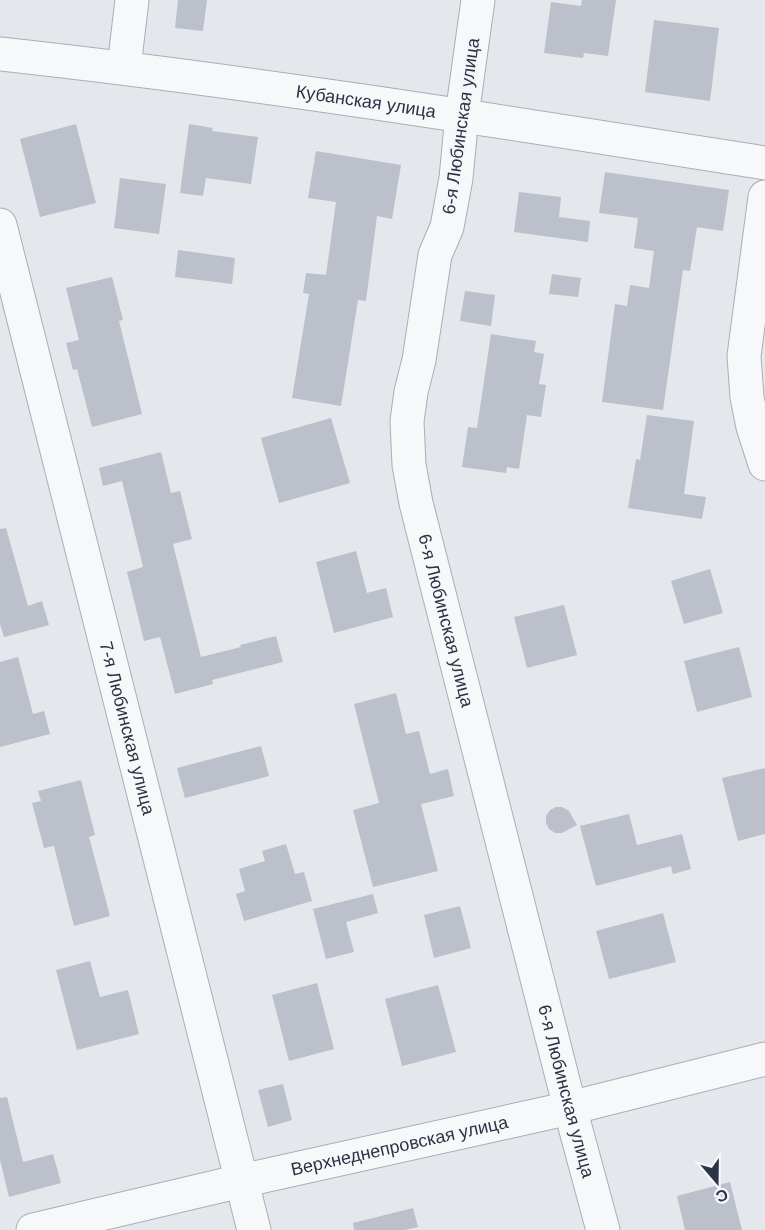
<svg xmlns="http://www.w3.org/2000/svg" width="765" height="1230" viewBox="0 0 765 1230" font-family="Helvetica,sans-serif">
<rect width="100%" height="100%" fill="#e4e7ec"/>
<g fill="#bbc0ca">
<polygon points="178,0 207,0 203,31 175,28"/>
<polygon points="582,0 616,0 608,56 584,53 583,58 544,53 551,2 581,6"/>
<polygon points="654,20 719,28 710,101 645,92"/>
<polygon points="76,124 96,203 40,217 20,139"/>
<polygon points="189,124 213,128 212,131 258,137 251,184 206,178 203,196 180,193"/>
<polygon points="316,151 401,165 392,219 377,216 366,301 358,300 341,406 292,398 309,294 303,293 306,273 326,275 336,202 308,198"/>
<polygon points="605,172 729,190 723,231 697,227 690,271 683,270 663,410 602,402 615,304 627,306 630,285 649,288 654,251 634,248 638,218 599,213"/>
<polygon points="120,178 166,184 159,234 114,228"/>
<polygon points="519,192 561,197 559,217 590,221 588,242 514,232"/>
<polygon points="178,250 235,258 232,284 175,277"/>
<polygon points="552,274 581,278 578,297 549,294"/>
<polygon points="112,277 123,320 119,321 142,414 92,427 77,369 73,370 66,343 79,340 66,288"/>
<polygon points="465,291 495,295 491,326 460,321"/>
<polygon points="491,334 536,341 534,352 544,354 539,384 546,385 541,417 527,415 519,469 507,467 506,473 462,467 468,427 477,428"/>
<polygon points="647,415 694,421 684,494 706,497 702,519 628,508 636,459 640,460"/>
<polygon points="331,418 350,483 279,503 261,438"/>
<polygon points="161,452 171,493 180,491 192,539 173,544 201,657 241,647 240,645 276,636 283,662 212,680 213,684 175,694 160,637 144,641 127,572 143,567 122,481 103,486 99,468"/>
<polygon points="6,528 28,606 42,601 49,625 4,637 0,624 0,529"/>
<polygon points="356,551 367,593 386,588 393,617 334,633 316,562"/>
<polygon points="710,569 723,613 684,624 671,581"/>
<polygon points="564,605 577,655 527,668 514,617"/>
<polygon points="739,647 752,697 697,712 684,661"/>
<polygon points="18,657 33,714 44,711 50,734 0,747 0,662"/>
<polygon points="396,693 406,734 419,731 430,774 448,769 454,796 421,804 438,871 373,887 353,810 379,803 354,704"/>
<polygon points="261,746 269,776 185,798 177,768"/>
<polygon points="765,768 765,834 738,841 722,778"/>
<polygon points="81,780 95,835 89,837 110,916 74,926 54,846 44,848 32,803 41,801 38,791"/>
<polygon points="556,807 562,807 569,811 577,825 562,833 555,833 549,829 546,823 546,816 550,810"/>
<polygon points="629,814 637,845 682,834 691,869 673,874 671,866 596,886 580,826"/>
<polygon points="286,844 295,874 304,872 312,901 244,921 236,894 245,891 239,869 265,861 262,851"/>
<polygon points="373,894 378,913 346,922 354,952 326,959 313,909"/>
<polygon points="460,906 471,948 434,958 424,915"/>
<polygon points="663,913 676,962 609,979 596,931"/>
<polygon points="90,961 100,997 128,990 139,1034 77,1050 56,970"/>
<polygon points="317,983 334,1049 289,1061 272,995"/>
<polygon points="438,985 456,1052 402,1066 385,999"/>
<polygon points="283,1084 292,1120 268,1127 258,1090"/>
<polygon points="7,1097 23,1162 53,1154 61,1183 9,1197 0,1160 0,1098"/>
<polygon points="730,1182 742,1230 685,1230 677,1196"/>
<polygon points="413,1208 418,1227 405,1230 354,1230 353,1223"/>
</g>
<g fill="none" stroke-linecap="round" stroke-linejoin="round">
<defs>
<g id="minor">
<path id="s1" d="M 478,0 L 462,115 L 456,178 L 447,227 L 435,255 L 419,360 L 411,392 L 407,421 L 409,465 L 416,503 L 570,1108 L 603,1230"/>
<path id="s2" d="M 0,54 C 256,82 511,123 765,163"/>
<polyline points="124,67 132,0"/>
<polyline points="765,197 744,356 747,397 753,427 765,464"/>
<path id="s3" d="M 0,225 L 254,1230"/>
<path id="s4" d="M 33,1230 L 241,1181 L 570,1108 L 765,1059"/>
</g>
</defs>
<use href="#minor" stroke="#a9aeb7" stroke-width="35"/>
<use href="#minor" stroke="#f7f8fa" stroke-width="33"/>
</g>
<g text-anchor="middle" stroke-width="4.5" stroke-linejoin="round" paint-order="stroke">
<g font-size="18" fill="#2b3445" stroke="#f4f6f9">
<text dy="6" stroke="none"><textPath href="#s2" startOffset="369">Кубанская улица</textPath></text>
<text transform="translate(461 126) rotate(-82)" y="6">6-я Любинская улица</text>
<text dy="6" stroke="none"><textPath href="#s1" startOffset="632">6-я Любинская улица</textPath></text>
<text dy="6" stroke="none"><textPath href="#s3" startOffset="519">7-я Любинская улица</textPath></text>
<text dy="6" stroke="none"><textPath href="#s1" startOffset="1118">6-я Любинская улица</textPath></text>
<text dy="6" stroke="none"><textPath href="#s4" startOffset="376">Верхнеднепровская улица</textPath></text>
</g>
</g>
<g transform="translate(717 1182) rotate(160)" stroke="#f4f6f9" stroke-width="4.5" paint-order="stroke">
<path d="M0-4.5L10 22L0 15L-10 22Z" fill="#2b3445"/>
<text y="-9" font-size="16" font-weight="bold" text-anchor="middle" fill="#2b3445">С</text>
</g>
</svg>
